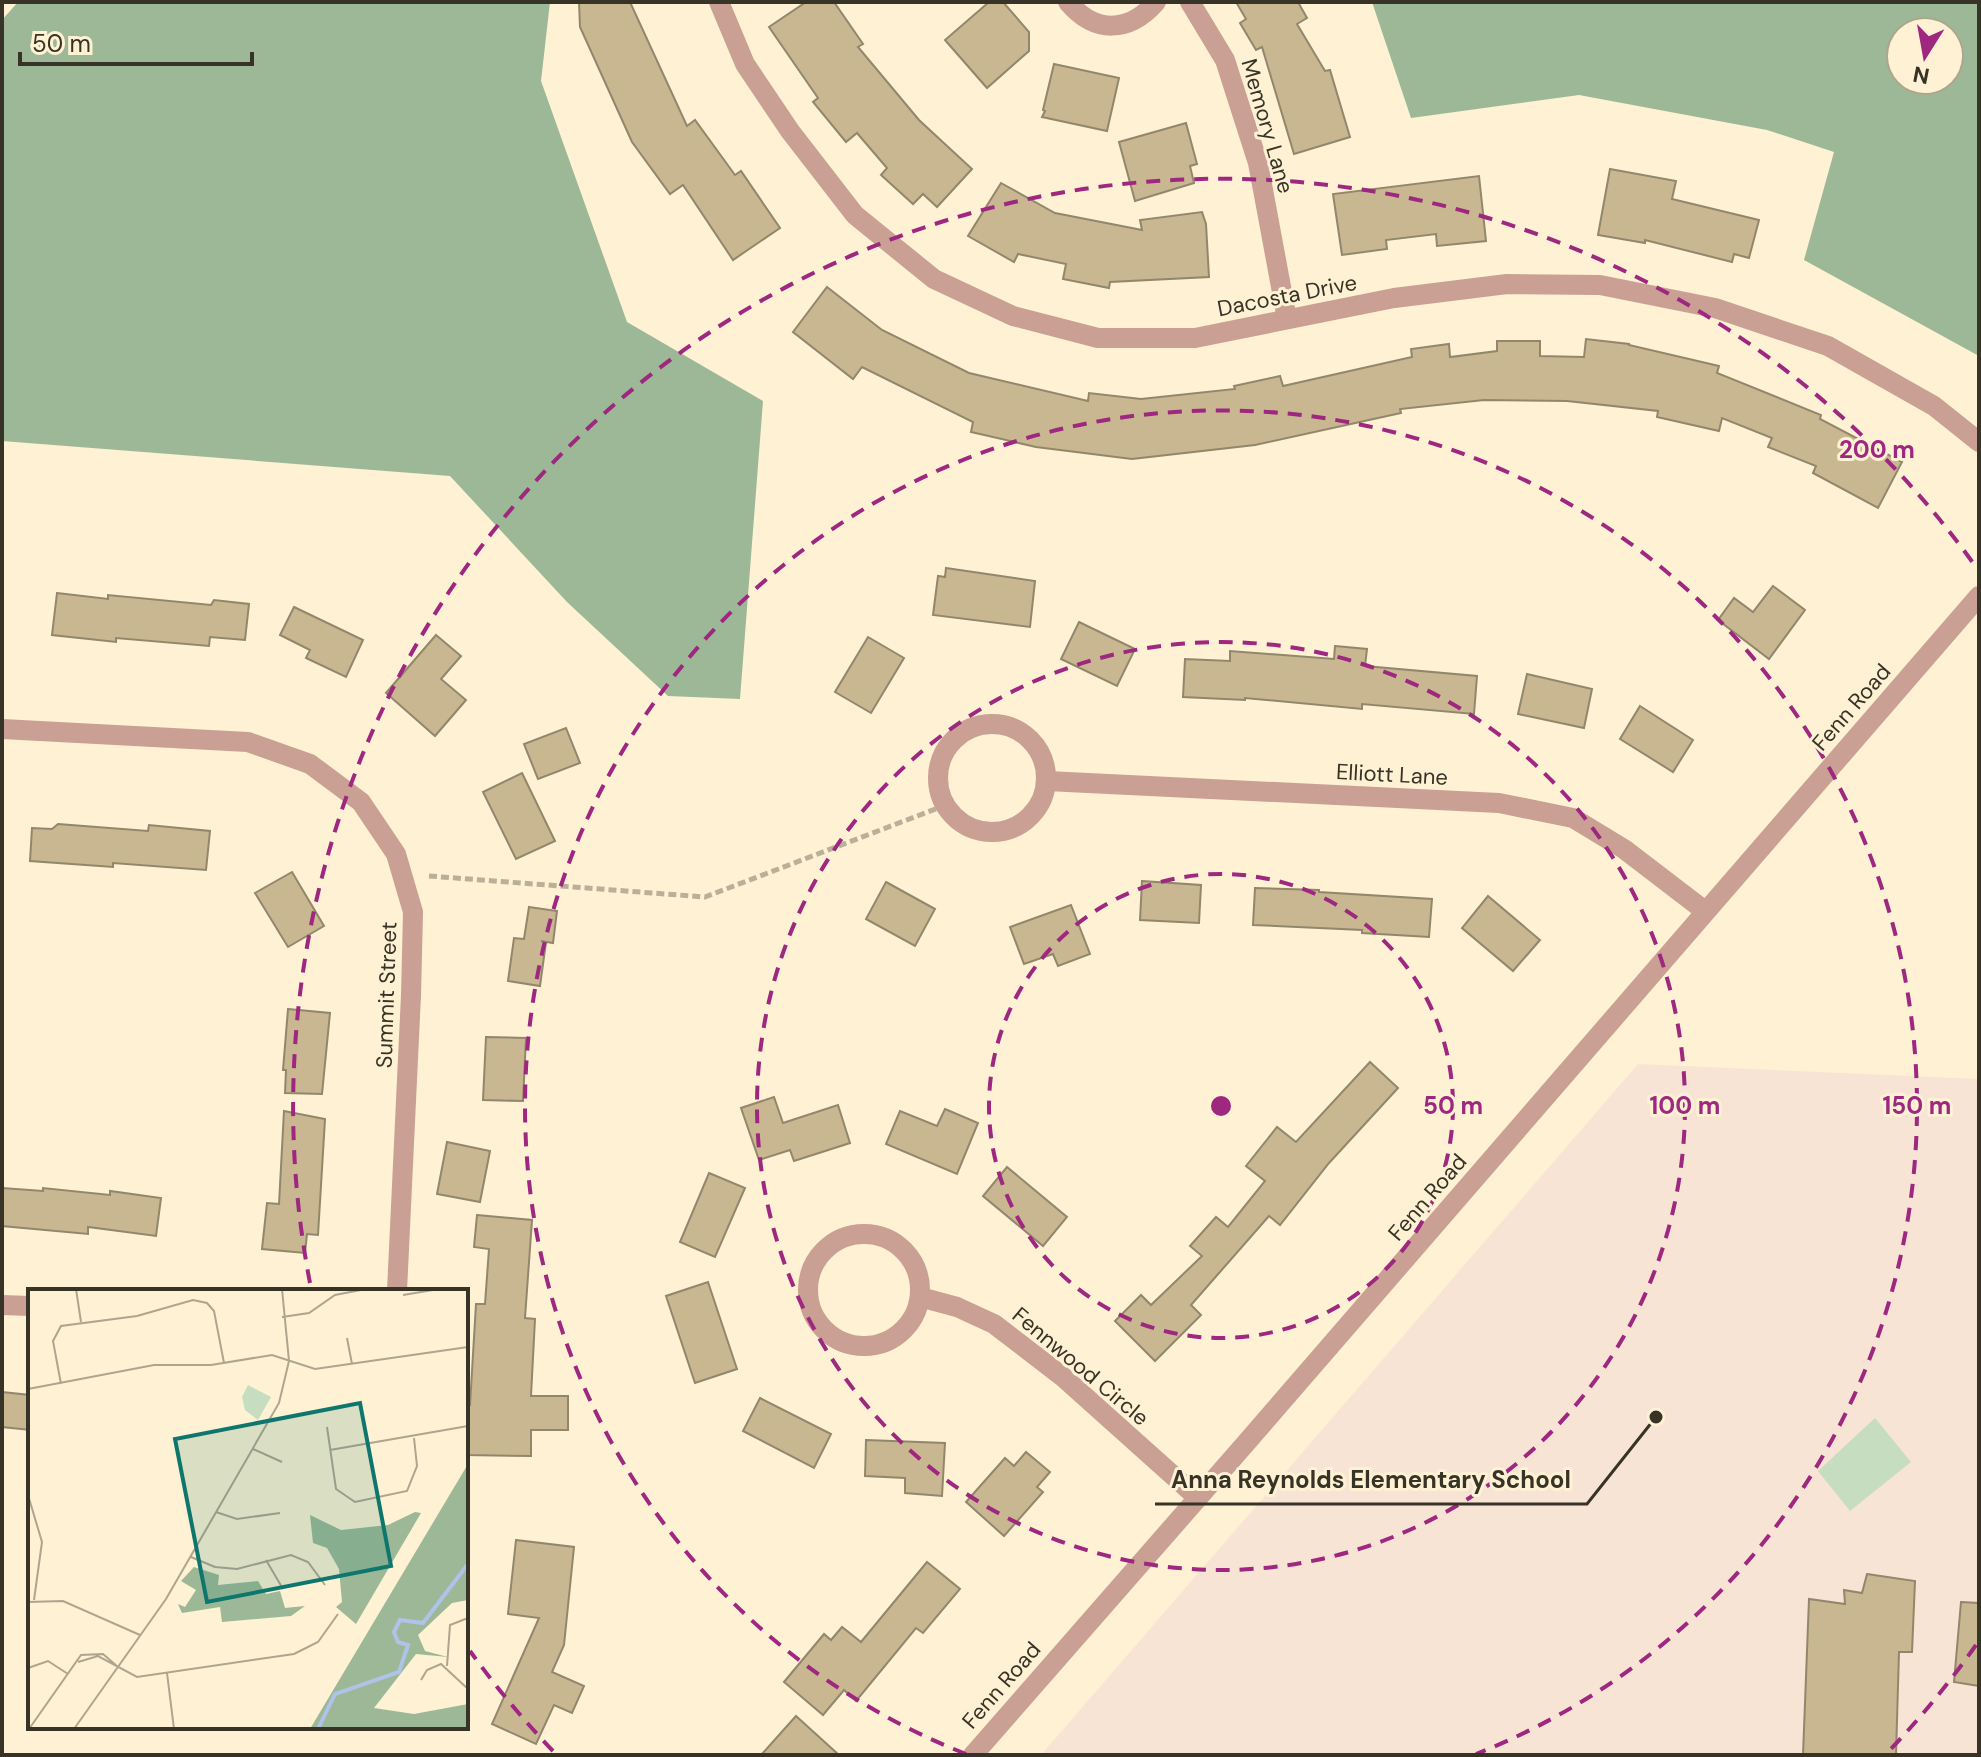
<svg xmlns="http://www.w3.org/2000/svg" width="1981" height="1757" viewBox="0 0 1981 1757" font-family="'DM Sans',sans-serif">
<rect width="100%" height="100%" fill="#fef1d4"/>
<polygon fill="#f8e4d5" points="1638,1064 1979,1079 1979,1755 1041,1755"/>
<polygon fill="#c6ddc0" points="1875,1418 1911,1462 1850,1511 1818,1471"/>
<g fill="#9db896" fill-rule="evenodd">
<polygon points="18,2 550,2 541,81 627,322 763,401 740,699 668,696 567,602 450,476 2,441 2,20"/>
<path d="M 1372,2 L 1979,2 L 1979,356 L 1804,260 L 1834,152 L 1767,130 L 1579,95 L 1411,118 ZM 1901,32 L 1949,32 L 1949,80 L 1901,80 Z"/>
</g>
<g fill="#c8b790" stroke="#92876c" stroke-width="2">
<polygon points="579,2 630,2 687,126 695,120 735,175 741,171 780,228 733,260 683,185 670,194 632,142 580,27"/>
<polygon points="806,2 834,2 863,44 858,47 919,120 972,169 937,207 923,194 913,204 881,175 887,168 857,133 846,142 813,102 818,98 769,27"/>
<polygon points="989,2 1003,2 1029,32 1029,51 987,88 945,40"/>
<polygon points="1236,2 1298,2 1307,18 1297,24 1325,71 1330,70 1350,137 1294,154 1262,47 1256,50 1240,23 1246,19"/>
<polygon points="1054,64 1119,78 1107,131 1042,117 1045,111 1043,110"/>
<polygon points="1186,123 1197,164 1190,166 1194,183 1135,201 1119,142"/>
<polygon points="1610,169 1676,181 1672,199 1759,220 1749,258 1734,254 1732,262 1645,240 1645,243 1598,235"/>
<polygon points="1479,176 1486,241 1437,246 1436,234 1386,240 1387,249 1342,255 1333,194"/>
<polygon points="1001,183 1055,213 1142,230 1140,220 1202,212 1206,224 1209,277 1110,282 1109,288 1063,279 1066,264 1018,254 1014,262 968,236"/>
<polygon points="827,287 882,330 969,373 1088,401 1089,393 1141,399 1235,389 1234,386 1280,376 1283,386 1412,357 1411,349 1449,344 1450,357 1497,351 1497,341 1540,341 1540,356 1584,357 1586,339 1629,344 1629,345 1719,366 1717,373 1821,415 1820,419 1902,462 1878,508 1813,473 1816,466 1768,447 1772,438 1722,418 1719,431 1657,417 1658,411 1567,401 1484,400 1400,409 1401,413 1255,445 1132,459 1036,447 971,432 973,422 862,367 853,379 793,332"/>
<polygon points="946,568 1035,581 1030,627 933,615 938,576 945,577"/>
<polygon points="1773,586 1805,610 1769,659 1718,620 1734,598 1753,612"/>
<polygon points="57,593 108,599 108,595 211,605 214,600 249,604 245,640 210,637 209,646 116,638 116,642 52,635"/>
<polygon points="294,607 363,640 346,677 306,658 310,650 280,635"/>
<polygon points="1079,622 1135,649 1117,686 1061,659"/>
<polygon points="436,635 461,656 441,679 466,700 435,736 386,693"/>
<polygon points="868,637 904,658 871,713 835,692"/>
<polygon points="1335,646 1367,649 1365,666 1477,676 1474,714 1362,704 1362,709 1245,698 1245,700 1183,697 1185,659 1230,661 1230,651 1334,659"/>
<polygon points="1527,674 1592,689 1584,728 1518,714"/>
<polygon points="1640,706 1693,740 1673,772 1620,739"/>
<polygon points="566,728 580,763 538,779 524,744"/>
<polygon points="522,773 555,841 516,859 483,792"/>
<polygon points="58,824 148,831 149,825 210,831 206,870 113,863 113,867 30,861 32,828 52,829"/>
<polygon points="292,872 324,926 288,947 255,893"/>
<polygon points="1142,881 1201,885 1199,923 1140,920"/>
<polygon points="886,882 935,909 915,946 866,919"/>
<polygon points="1255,888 1319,890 1319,892 1432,899 1429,937 1362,933 1362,930 1253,925"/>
<polygon points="1488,896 1540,940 1513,971 1462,928"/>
<polygon points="1071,905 1090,954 1058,966 1053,954 1024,964 1010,927"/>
<polygon points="529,907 557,911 553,943 541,941 546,942 540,986 508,981 514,938 524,939"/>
<polygon points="288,1009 330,1013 322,1094 285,1093 286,1070 283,1070"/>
<polygon points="486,1037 526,1038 523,1101 483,1100"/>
<polygon points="1370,1062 1398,1088 1329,1163 1280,1225 1269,1216 1191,1305 1201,1315 1155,1361 1115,1321 1141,1295 1151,1305 1202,1256 1190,1246 1216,1217 1228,1227 1265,1181 1246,1166 1277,1127 1296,1142"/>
<polygon points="774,1097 783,1123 838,1105 850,1143 794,1161 790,1150 759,1160 741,1108"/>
<polygon points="945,1109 978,1123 957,1174 886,1144 900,1111 937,1126"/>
<polygon points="284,1111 325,1119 318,1235 307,1234 305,1253 262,1249 267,1203 279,1204"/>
<polygon points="447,1142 490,1151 480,1202 437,1194"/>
<polygon points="1007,1167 1067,1217 1043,1246 983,1196"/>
<polygon points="709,1173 745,1188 715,1257 680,1242"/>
<polygon points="2,1188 43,1191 43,1188 110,1195 110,1191 161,1198 156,1236 88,1227 88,1234 2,1226"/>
<polygon points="477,1215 532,1220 525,1318 535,1319 531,1396 568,1396 568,1430 531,1430 531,1456 466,1455 466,1414 467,1405 470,1405 476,1304 485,1304 489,1249 474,1247"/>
<polygon points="708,1282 737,1369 695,1383 666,1296"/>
<polygon points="2,1392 30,1395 30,1430 2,1427"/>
<polygon points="760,1398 831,1434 814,1468 743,1431"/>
<polygon points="866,1440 945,1443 942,1496 905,1493 905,1478 865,1476"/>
<polygon points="1026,1452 1050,1472 1037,1487 1043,1492 1004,1536 966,1502 1005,1458 1014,1466"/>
<polygon points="516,1540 574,1547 564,1645 552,1672 584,1686 572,1713 554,1705 536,1744 492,1724 539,1618 508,1614"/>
<polygon points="927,1562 960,1589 923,1633 916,1628 856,1701 844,1690 823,1715 784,1682 824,1634 831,1640 842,1627 861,1642"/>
<polygon points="1867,1574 1915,1581 1912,1652 1899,1652 1896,1755 1803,1755 1809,1599 1845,1604 1844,1590 1862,1593"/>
<polygon points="1961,1602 1979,1603 1979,1686 1954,1682"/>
<polygon points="796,1716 839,1755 761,1755"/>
</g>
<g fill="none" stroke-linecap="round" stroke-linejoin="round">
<polyline stroke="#bab099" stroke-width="5" stroke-dasharray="8 4" stroke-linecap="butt" points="429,876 705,897 946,805"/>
<g stroke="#c9a093" stroke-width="20">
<polyline points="719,2 745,64 790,131 855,215 934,279 1013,316 1098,338 1195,338 1394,298 1507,284 1600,285 1715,308 1828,346 1934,406 1979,442"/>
<path d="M 1068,2 C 1095,34 1129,33 1156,2"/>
<polyline points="1190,2 1225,60 1258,163 1287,319"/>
<circle cx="992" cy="778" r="54"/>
<polyline points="2,729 248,742 310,764 361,802 396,854 413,912 411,995 397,1291"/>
<polyline points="1047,781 1499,803 1573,818 1624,849 1705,911"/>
<circle cx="864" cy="1290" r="56"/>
<polyline points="920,1297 957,1307 994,1324 1063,1377 1197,1497"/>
<polyline points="2,1305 30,1306"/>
</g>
<polyline stroke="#c9a093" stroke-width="20" points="973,1755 1246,1443 1979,596"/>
</g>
<g fill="none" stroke="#9e2780" stroke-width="4" stroke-dasharray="14 10">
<circle cx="1221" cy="1106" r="232"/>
<circle cx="1221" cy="1106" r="464"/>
<path d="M966 1754A696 696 0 1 1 1476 1754"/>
<path d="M1976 1645A928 928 0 0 1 1889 1751M553 1751A928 928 0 0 1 470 1651M310 1283A928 928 0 0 1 1976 567"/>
</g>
<g text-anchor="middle" stroke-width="6" stroke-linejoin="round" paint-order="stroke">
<g font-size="22" fill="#373327" stroke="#fef1d4">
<text transform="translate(1268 126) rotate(74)" y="8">Memory Lane</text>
<text transform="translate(1287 295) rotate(-11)" y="8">Dacosta Drive</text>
<text transform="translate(1851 707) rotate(-49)" y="8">Fenn Road</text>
<text transform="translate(1392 774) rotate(3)" y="8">Elliott Lane</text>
<text transform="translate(386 995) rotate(-88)" y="8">Summit Street</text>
<text transform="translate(1427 1197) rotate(-49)" y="8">Fenn Road</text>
<text transform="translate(1081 1366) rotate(40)" y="8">Fennwood Circle</text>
<text transform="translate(1001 1685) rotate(-49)" y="8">Fenn Road</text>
</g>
</g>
<g transform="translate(28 1289)">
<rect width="440" height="440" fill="#fef1d4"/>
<path d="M 220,96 L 243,108 L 230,131 L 217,121 L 214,108 Z" fill="#c6ddc0"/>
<path d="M 440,175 L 440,311 L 424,314 L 390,346 L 397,362 L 420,368 L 388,365 L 346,419 L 386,425 L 440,415 L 440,440 L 282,440 ZM 387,223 L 393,224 L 328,335 L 308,318 L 314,313 L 311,280 L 299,259 L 285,254 L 282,226 L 313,241 L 360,236 ZM 166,278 L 191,286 L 190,296 L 230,292 L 238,305 L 252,302 L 257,319 L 277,317 L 263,327 L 194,333 L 192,318 L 154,324 L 150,315 L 157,318 L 168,301 L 153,292 Z" fill="#9db896"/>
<path fill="none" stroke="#afc3e8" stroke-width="4" d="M 290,440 L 307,405 L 371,383 L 380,356 L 370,353 L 366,343 L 372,331 L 395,334 L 440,275"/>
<path fill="none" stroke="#aea58f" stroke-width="2" d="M 48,0 L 53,33M 375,6 L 411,0M 254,28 L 281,24 L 307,6 L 338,0M 319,49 L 324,75M 33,95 L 25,52 L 33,37 L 109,27 L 165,11 L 179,14 L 186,22 L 196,74M 0,100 L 126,76 L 183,76 L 244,66 L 287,80 L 440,58M 299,138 L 308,200 L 327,213 L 379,202 L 389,177 L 386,149M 225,160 L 254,173M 302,161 L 440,137M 0,206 L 14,253 L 6,311M 188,223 L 209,230 L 252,224M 163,268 L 187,278 L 209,280 L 263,266 L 280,273 L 297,296M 238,271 L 255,300M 0,313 L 35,312 L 112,346M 50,373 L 70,367 L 109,388 L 266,365 L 290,353 L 310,325M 419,377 L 422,336 L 440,329M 0,379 L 20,372 L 40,385M 139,384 L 146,440M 393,391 L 399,381 L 413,375 L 440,400M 1,440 L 53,366 L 75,365 L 90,378M 46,440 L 138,310 L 251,114 L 261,72 L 254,0"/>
<path fill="#0f766e" fill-opacity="0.15" stroke="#0f766e" stroke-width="4" d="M 332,114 L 363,277 L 179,313 L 147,150 Z"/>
<rect width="440" height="440" fill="none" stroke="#373327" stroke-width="4"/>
</g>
<circle cx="1221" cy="1106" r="12" fill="#9e2780" stroke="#fef1d4" stroke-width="4"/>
<g font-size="24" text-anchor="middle" font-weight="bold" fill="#9e2780" stroke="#fef1d4" stroke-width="6" stroke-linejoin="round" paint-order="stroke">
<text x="1877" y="458">200 m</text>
<text x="1453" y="1114">50 m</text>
<text x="1685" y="1114">100 m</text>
<text x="1917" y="1114">150 m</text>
</g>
<path fill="none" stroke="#373327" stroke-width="3" d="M1656 1417L1587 1504H1155"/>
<circle fill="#373327" stroke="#fef1d4" stroke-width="3" cx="1656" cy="1417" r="8"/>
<g font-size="24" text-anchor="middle" font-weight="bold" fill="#373327" stroke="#fef1d4" stroke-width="6" stroke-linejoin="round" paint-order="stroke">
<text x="1371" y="1488">Anna Reynolds Elementary School</text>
</g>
<rect width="1981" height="1757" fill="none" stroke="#373327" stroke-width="8"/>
<g transform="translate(1925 56) rotate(191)"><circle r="38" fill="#fef1d4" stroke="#aea58f" stroke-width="2"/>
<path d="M0-6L14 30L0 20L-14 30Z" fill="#9e2780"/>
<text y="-12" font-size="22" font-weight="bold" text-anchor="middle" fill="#373327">N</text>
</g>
<path d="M20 52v12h232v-12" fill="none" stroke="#373327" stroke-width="4"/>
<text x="32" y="52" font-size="24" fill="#373327" stroke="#fef1d4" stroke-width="6" paint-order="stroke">50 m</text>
</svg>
